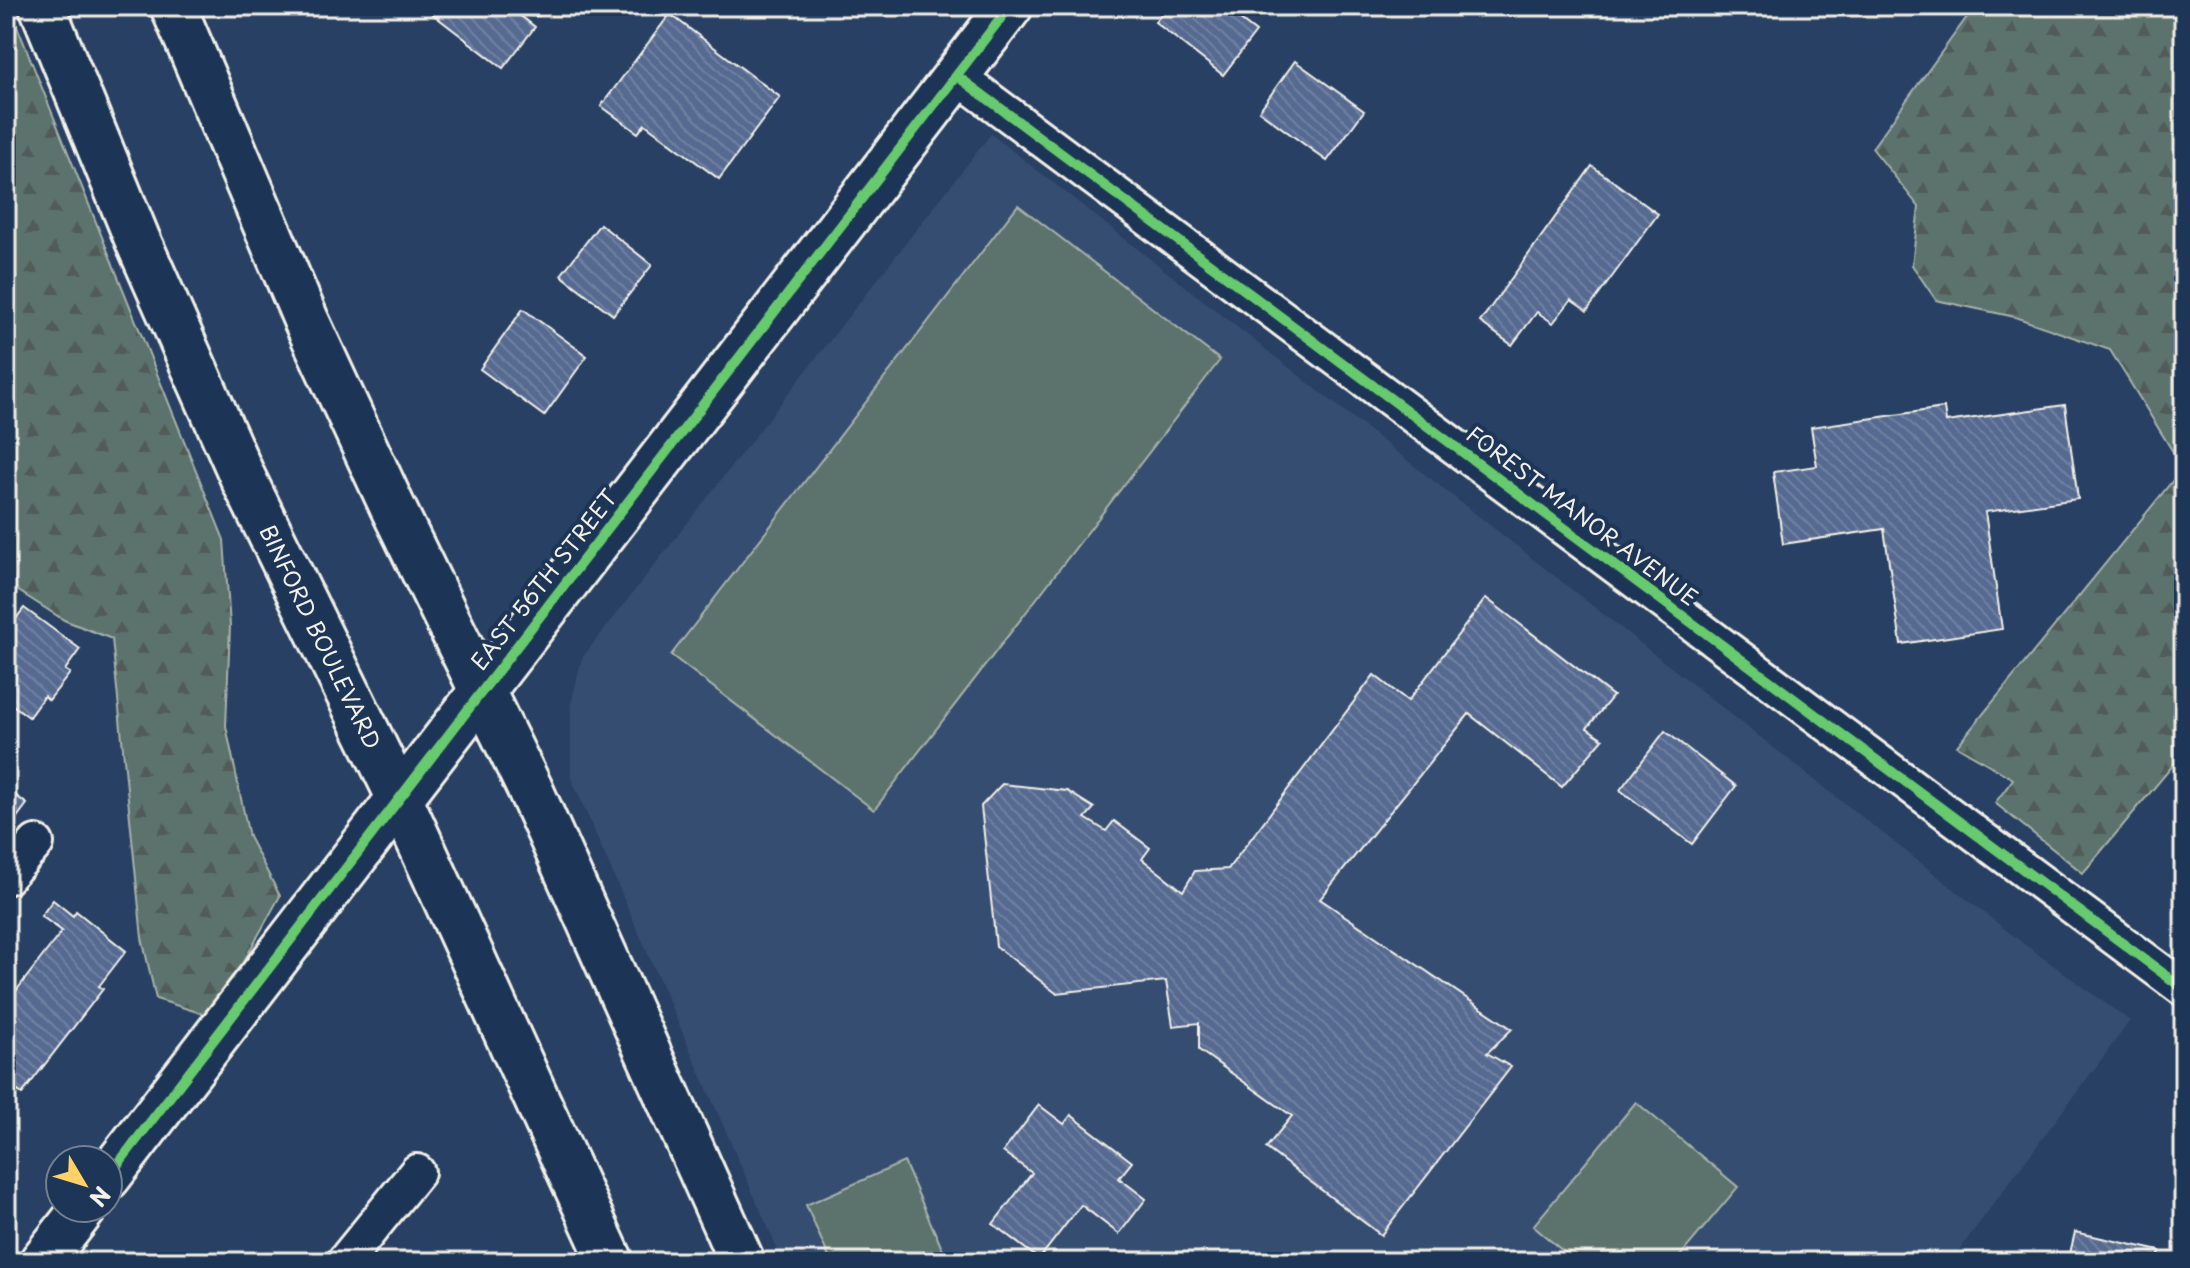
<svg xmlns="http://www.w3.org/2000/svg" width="2190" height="1268" viewBox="0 0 2190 1268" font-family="'Playpen Sans',sans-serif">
<defs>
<pattern id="forest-firs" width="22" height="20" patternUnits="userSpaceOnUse" patternTransform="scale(2)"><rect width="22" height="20" fill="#5b726d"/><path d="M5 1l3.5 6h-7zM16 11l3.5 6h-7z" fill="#515b58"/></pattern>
<pattern id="building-back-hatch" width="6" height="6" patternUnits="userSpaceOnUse" patternTransform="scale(2)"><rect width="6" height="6" fill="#566a91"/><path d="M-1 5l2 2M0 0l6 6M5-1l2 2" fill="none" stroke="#6f80a0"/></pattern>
</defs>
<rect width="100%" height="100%" fill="#284063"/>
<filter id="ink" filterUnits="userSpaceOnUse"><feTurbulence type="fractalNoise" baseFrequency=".0125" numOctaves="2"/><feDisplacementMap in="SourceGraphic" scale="16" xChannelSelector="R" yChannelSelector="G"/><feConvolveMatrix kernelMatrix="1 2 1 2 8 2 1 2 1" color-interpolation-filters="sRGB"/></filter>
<g filter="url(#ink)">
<polygon fill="#364d71" points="991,134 2024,944 2130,1021 1950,1262 783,1262 571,778 571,704 582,658"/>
<g fill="#5b726d" stroke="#a8b2aa" stroke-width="2">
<polygon points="1018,205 1220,360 874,810 671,655"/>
<polygon points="1636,1102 1738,1187 1675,1262 1576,1262 1533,1226"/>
<polygon points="904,1162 948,1262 831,1262 806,1205"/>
</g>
<g fill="url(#forest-firs)" stroke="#a8b2aa" stroke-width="2">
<polygon points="6,6 9,6 224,540 230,626 226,726 249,837 280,896 213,1017 156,999 142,938 112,639 64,620 6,583"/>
<polygon points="1975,6 2184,6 2184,752 2083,873 1995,803 2013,779 1957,746 2183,468 2110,350 2015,317 1936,300 1912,265 1919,207 1872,148"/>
</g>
<g fill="url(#building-back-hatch)" stroke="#f4f1e8" stroke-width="2">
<polygon points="422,6 508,6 535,27 503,68"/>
<polygon points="1167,6 1222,6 1256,32 1223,75 1155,22"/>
<polygon points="670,14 780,97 719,179 645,124 638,133 601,106"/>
<polygon points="1295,61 1364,111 1327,161 1259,111"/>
<polygon points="1592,166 1658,214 1587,311 1571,300 1553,323 1537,312 1512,345 1480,322"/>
<polygon points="600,224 652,265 613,315 561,275"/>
<polygon points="523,309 587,356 544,416 480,369"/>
<polygon points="2065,405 2078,499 1985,512 2002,629 1901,644 1884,529 1783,544 1773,472 1817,466 1811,427 1944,408 1946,422"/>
<polygon points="1486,598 1613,696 1587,728 1603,739 1562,787 1469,714 1320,899 1512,1029 1487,1053 1511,1067 1381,1235 1266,1148 1292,1116 1199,1050 1199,1023 1173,1026 1166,981 1056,993 996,946 981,806 1002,784 1067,791 1094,808 1085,818 1106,831 1114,821 1150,848 1142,859 1183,891 1195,871 1228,869 1374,675 1408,701"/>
<polygon points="24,608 80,649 65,670 70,673 49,700 44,696 29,717 6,700 6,632"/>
<polygon points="1665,731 1736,786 1692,844 1620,790"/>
<polygon points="6,782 12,787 10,791 27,804 6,832"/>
<polygon points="53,900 73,916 76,911 126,951 99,986 103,989 22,1094 18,1091 6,1107 6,1004 62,931 41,916"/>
<polygon points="1039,1105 1064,1124 1071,1115 1132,1162 1119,1178 1146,1199 1119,1234 1081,1205 1039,1259 993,1224 1032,1173 1003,1152"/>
<polygon points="2075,1232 2160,1251 2157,1262 2068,1262"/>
</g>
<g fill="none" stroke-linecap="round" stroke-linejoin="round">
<defs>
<polyline id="lane" points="532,6 536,6"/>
<g id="street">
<polyline points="957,76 2184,989"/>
<polyline points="6,877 36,843"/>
<polyline points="344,1262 417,1172"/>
</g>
<g id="secondary">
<polyline points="108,1177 1010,6"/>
<polyline points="42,1262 84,1208"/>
</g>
<g id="primary">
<polyline points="42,6 138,241 243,478 400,799 611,1262"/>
<polyline points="173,6 306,320 392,506 530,789 742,1262"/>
</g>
</defs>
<use href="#lane" stroke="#f4f1e8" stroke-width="22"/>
<use href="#street" stroke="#f4f1e8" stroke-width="40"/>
<use href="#secondary" stroke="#f4f1e8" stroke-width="50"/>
<use href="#primary" stroke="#f4f1e8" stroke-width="50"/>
<use href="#lane" stroke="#1d3557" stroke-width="16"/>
<use href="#street" stroke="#1d3557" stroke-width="34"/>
<use href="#secondary" stroke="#1d3557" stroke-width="44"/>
<use href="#primary" stroke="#1d3557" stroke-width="44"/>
<defs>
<g id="cycleway">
<polyline points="957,76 2184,989"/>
<polyline points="108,1177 1010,6"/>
</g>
</defs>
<use href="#cycleway" stroke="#1d3557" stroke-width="15"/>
<use href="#cycleway" stroke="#67ca6e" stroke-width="10"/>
</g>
</g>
<g text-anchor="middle" stroke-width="8" stroke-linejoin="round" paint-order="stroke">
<g font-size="22" fill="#f4f1e8" stroke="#1d3557">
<text transform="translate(1582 516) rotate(37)" y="8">FOREST MANOR AVENUE</text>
<text transform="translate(544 580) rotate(-52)" y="8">EAST 56TH STREET</text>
<text transform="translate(320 637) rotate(64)" y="8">BINFORD BOULEVARD</text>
</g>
</g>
<rect width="2190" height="1268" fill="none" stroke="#1d3557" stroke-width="32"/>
<rect x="16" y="16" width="2158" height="1236" fill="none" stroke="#f4f1e8" stroke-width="3" filter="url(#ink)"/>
<g transform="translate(84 1184) rotate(128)"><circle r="38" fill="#1d3557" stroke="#738091" stroke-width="2"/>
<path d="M0-6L14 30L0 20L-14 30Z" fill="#ffd166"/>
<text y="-12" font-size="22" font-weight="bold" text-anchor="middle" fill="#f4f1e8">N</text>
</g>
</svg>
